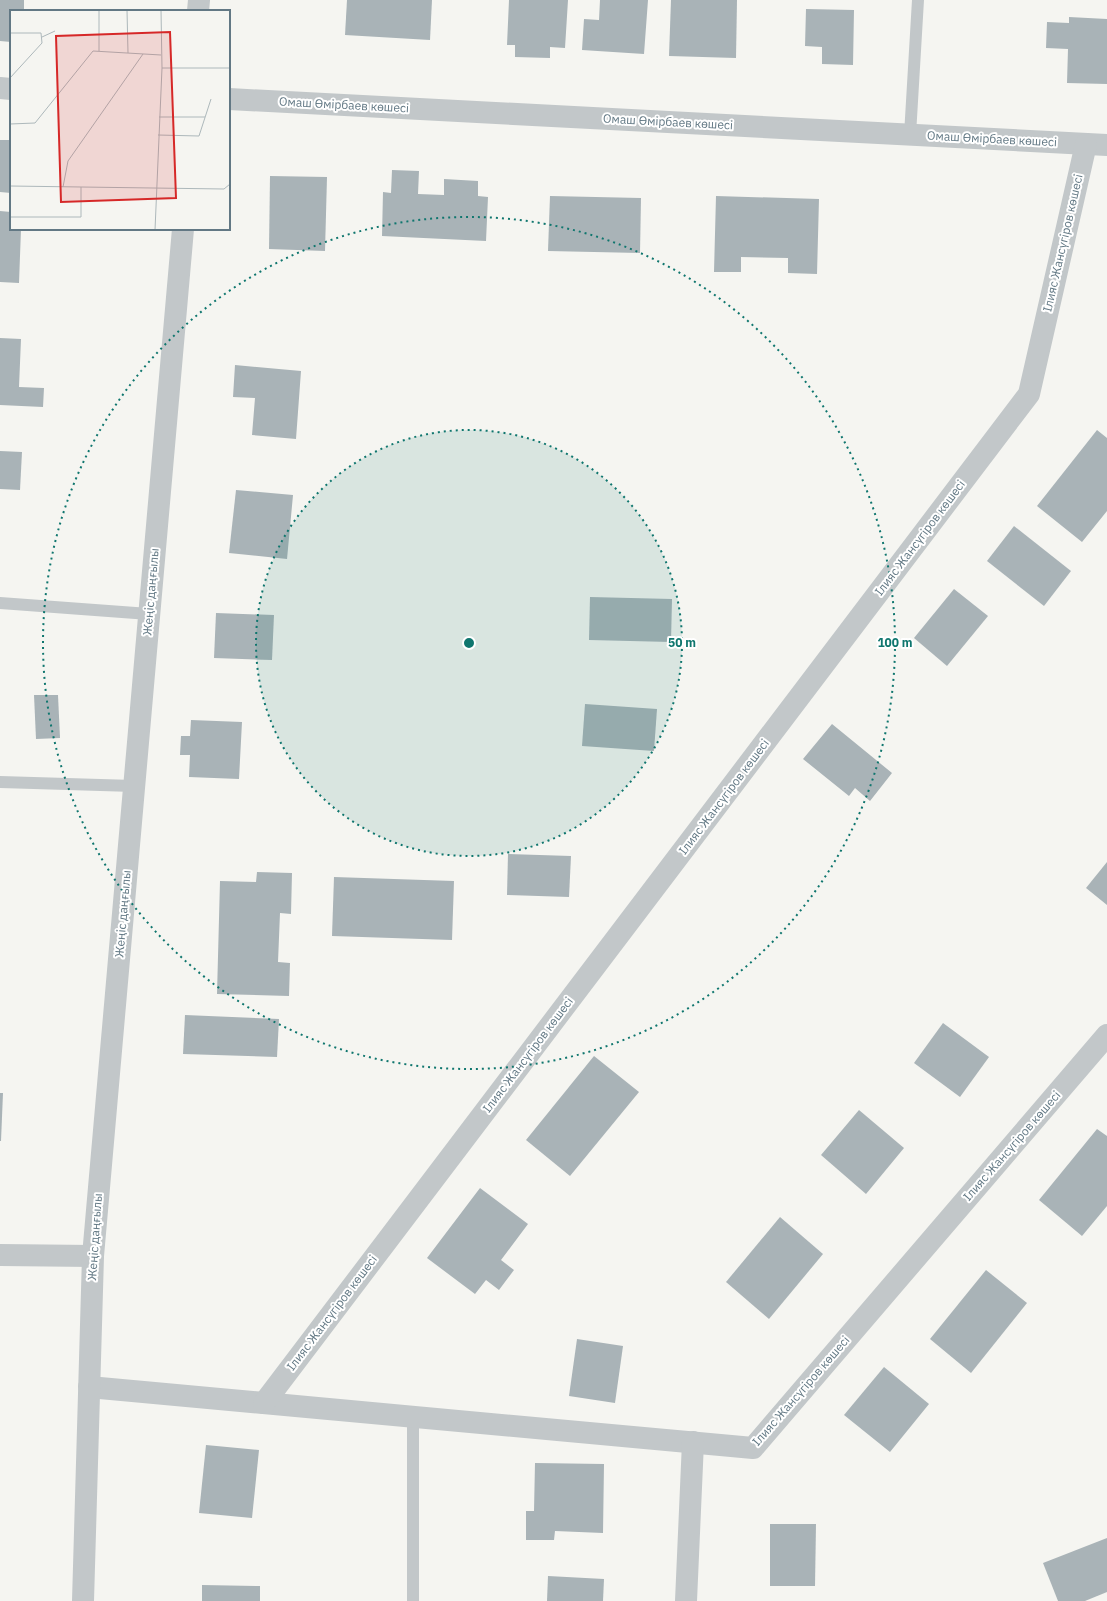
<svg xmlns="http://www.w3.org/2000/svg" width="1107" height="1601" viewBox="0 0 1107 1601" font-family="'IBM Plex Sans',sans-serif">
<rect width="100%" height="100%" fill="#f5f5f1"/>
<g fill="#a9b3b7">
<polygon points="0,0 24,0 24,11 11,11 11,42 0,41"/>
<polygon points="347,0 432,0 430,40 345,35"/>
<polygon points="509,0 568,0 565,48 550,47 550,58 515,57 515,45 507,45"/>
<polygon points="600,0 648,0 644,54 582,50 584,19 599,20"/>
<polygon points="671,0 737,0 736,58 669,56"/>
<polygon points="806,9 854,10 853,65 822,64 822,47 805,46"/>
<polygon points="1069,17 1107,19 1107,84 1067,83 1068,49 1046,48 1047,22 1069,23"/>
<polygon points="0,140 11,140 11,193 0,192"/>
<polygon points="392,170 419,171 418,194 444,195 444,179 478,181 478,196 488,197 486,241 382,236 383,192 391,193"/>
<polygon points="270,176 327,177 325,251 269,249"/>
<polygon points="550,196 641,198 640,253 548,251"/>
<polygon points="716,196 819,199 817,274 788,273 788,258 741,257 741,272 714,272"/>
<polygon points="0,211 11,212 11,229 21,229 19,283 0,282"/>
<polygon points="0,338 21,339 19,387 44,388 43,407 0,405"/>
<polygon points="235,365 301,371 296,439 252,435 255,398 233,397"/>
<polygon points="1097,430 1107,438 1107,511 1082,542 1037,506"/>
<polygon points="0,451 22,452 20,490 0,489"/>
<polygon points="236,490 293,495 287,559 229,553"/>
<polygon points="1014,526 1071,571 1044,606 987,561"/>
<polygon points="954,589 988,616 947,666 914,638"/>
<polygon points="590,597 672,599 671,642 589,640"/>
<polygon points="216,613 274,615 272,660 214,658"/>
<polygon points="34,695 58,695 60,738 36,739"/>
<polygon points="585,704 657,709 654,751 582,746"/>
<polygon points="191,720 242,722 239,779 189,777 190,755 180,755 181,736 190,736"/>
<polygon points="832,724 892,773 870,801 855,788 849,796 803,759"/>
<polygon points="508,854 571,856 569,897 507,895"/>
<polygon points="1107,862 1107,905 1086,888"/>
<polygon points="257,872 292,873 291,914 280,913 278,962 290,963 289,996 217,994 220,881 256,882"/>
<polygon points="334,877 454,881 452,940 332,936"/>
<polygon points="185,1015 279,1019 277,1057 183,1054"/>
<polygon points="943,1023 989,1057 960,1097 914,1063"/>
<polygon points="594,1056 639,1092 570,1176 526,1140"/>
<polygon points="0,1093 3,1093 1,1141 0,1141"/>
<polygon points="859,1110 904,1148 866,1194 821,1155"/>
<polygon points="1097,1129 1107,1136 1107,1206 1082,1236 1039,1200"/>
<polygon points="480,1188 528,1224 501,1260 514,1270 499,1290 486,1280 475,1294 427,1258"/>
<polygon points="780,1217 823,1254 769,1319 726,1282"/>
<polygon points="986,1270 1027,1303 971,1373 930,1339"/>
<polygon points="577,1339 623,1346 615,1403 569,1396"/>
<polygon points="884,1367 929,1404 890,1452 844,1415"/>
<polygon points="206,1445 259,1450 252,1518 199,1513"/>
<polygon points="535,1463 604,1464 603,1533 555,1531 554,1540 526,1540 526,1511 534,1511"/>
<polygon points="770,1524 816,1524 815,1586 770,1586"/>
<polygon points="1107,1538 1107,1592 1085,1601 1058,1601 1043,1563"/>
<polygon points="548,1576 604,1579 603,1601 547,1601"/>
<polygon points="202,1585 260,1586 260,1601 202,1601"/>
</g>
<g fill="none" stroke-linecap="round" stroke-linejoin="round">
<g stroke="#c2c7c9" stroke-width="12">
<polyline points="910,135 918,0"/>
<polyline points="0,603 149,614"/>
<polyline points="0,782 134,786"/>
<polyline points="413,1601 413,1417"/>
</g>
<g stroke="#c2c7c9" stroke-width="22">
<polyline points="198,11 199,0"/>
<polyline points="0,88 11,89"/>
<polyline points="229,99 1107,145"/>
<polyline points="0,1255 93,1256"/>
<polyline points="89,1387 753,1448 1107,1035"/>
<polyline points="264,1403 1029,394 1086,144"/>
<polyline points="83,1601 93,1256 183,229"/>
<polyline points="686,1601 693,1442"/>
</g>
</g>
<circle cx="469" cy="643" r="213" fill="#0f766e" fill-opacity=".12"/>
<g fill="none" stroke="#0f766e" stroke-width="2" stroke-dasharray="2 4">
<circle cx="469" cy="643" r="213"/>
<circle cx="469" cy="643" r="426"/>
</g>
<g text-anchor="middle" stroke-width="4" stroke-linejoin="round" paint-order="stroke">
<g font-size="12" fill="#627884" stroke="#fff">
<text transform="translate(344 105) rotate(3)" y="4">Омаш Өмірбаев көшесі</text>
<text transform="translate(668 122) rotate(3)" y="4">Омаш Өмірбаев көшесі</text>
<text transform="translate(992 139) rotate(3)" y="4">Омаш Өмірбаев көшесі</text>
<text transform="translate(1063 243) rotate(-77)" y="4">Ілияс Жансүгіров көшесі</text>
<text transform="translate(920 538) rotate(-53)" y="4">Ілияс Жансүгіров көшесі</text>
<text transform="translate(151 592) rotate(-85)" y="4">Жеңіс даңғылы</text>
<text transform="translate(724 797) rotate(-53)" y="4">Ілияс Жансүгіров көшесі</text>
<text transform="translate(123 914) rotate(-85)" y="4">Жеңіс даңғылы</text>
<text transform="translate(528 1055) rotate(-53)" y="4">Ілияс Жансүгіров көшесі</text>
<text transform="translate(1012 1146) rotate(-49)" y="4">Ілияс Жансүгіров көшесі</text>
<text transform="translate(95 1237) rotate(-86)" y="4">Жеңіс даңғылы</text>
<text transform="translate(332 1313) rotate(-53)" y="4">Ілияс Жансүгіров көшесі</text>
<text transform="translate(801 1391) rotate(-49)" y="4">Ілияс Жансүгіров көшесі</text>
</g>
</g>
<g transform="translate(10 10)">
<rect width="220" height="220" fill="#f5f5f1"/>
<path fill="none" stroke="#adb8bb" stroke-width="1" d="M 117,0 L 118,43M 0,23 L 31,23 L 32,33 L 0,68M 32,27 L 45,21M 89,41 L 89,0M 152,58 L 220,58M 149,107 L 195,107M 0,114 L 25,113 L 83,41 L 151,45M 148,125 L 189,126 L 201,89M 0,176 L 214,179 L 220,174M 53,177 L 58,151 L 133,44M 0,207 L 71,207 L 71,177M 145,220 L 152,58 L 151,0"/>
<path fill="#d62828" fill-opacity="0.15" stroke="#d62828" stroke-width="2" d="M 160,22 L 166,188 L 51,192 L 46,26 Z"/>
<rect width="220" height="220" fill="none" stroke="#627884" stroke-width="2"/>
</g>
<circle cx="469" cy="643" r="6" fill="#0f766e" stroke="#fff" stroke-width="2"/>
<g font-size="12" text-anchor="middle" font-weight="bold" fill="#0f766e" stroke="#fff" stroke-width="4" stroke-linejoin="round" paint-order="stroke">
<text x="682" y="647">50 m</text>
<text x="895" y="647">100 m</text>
</g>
</svg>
